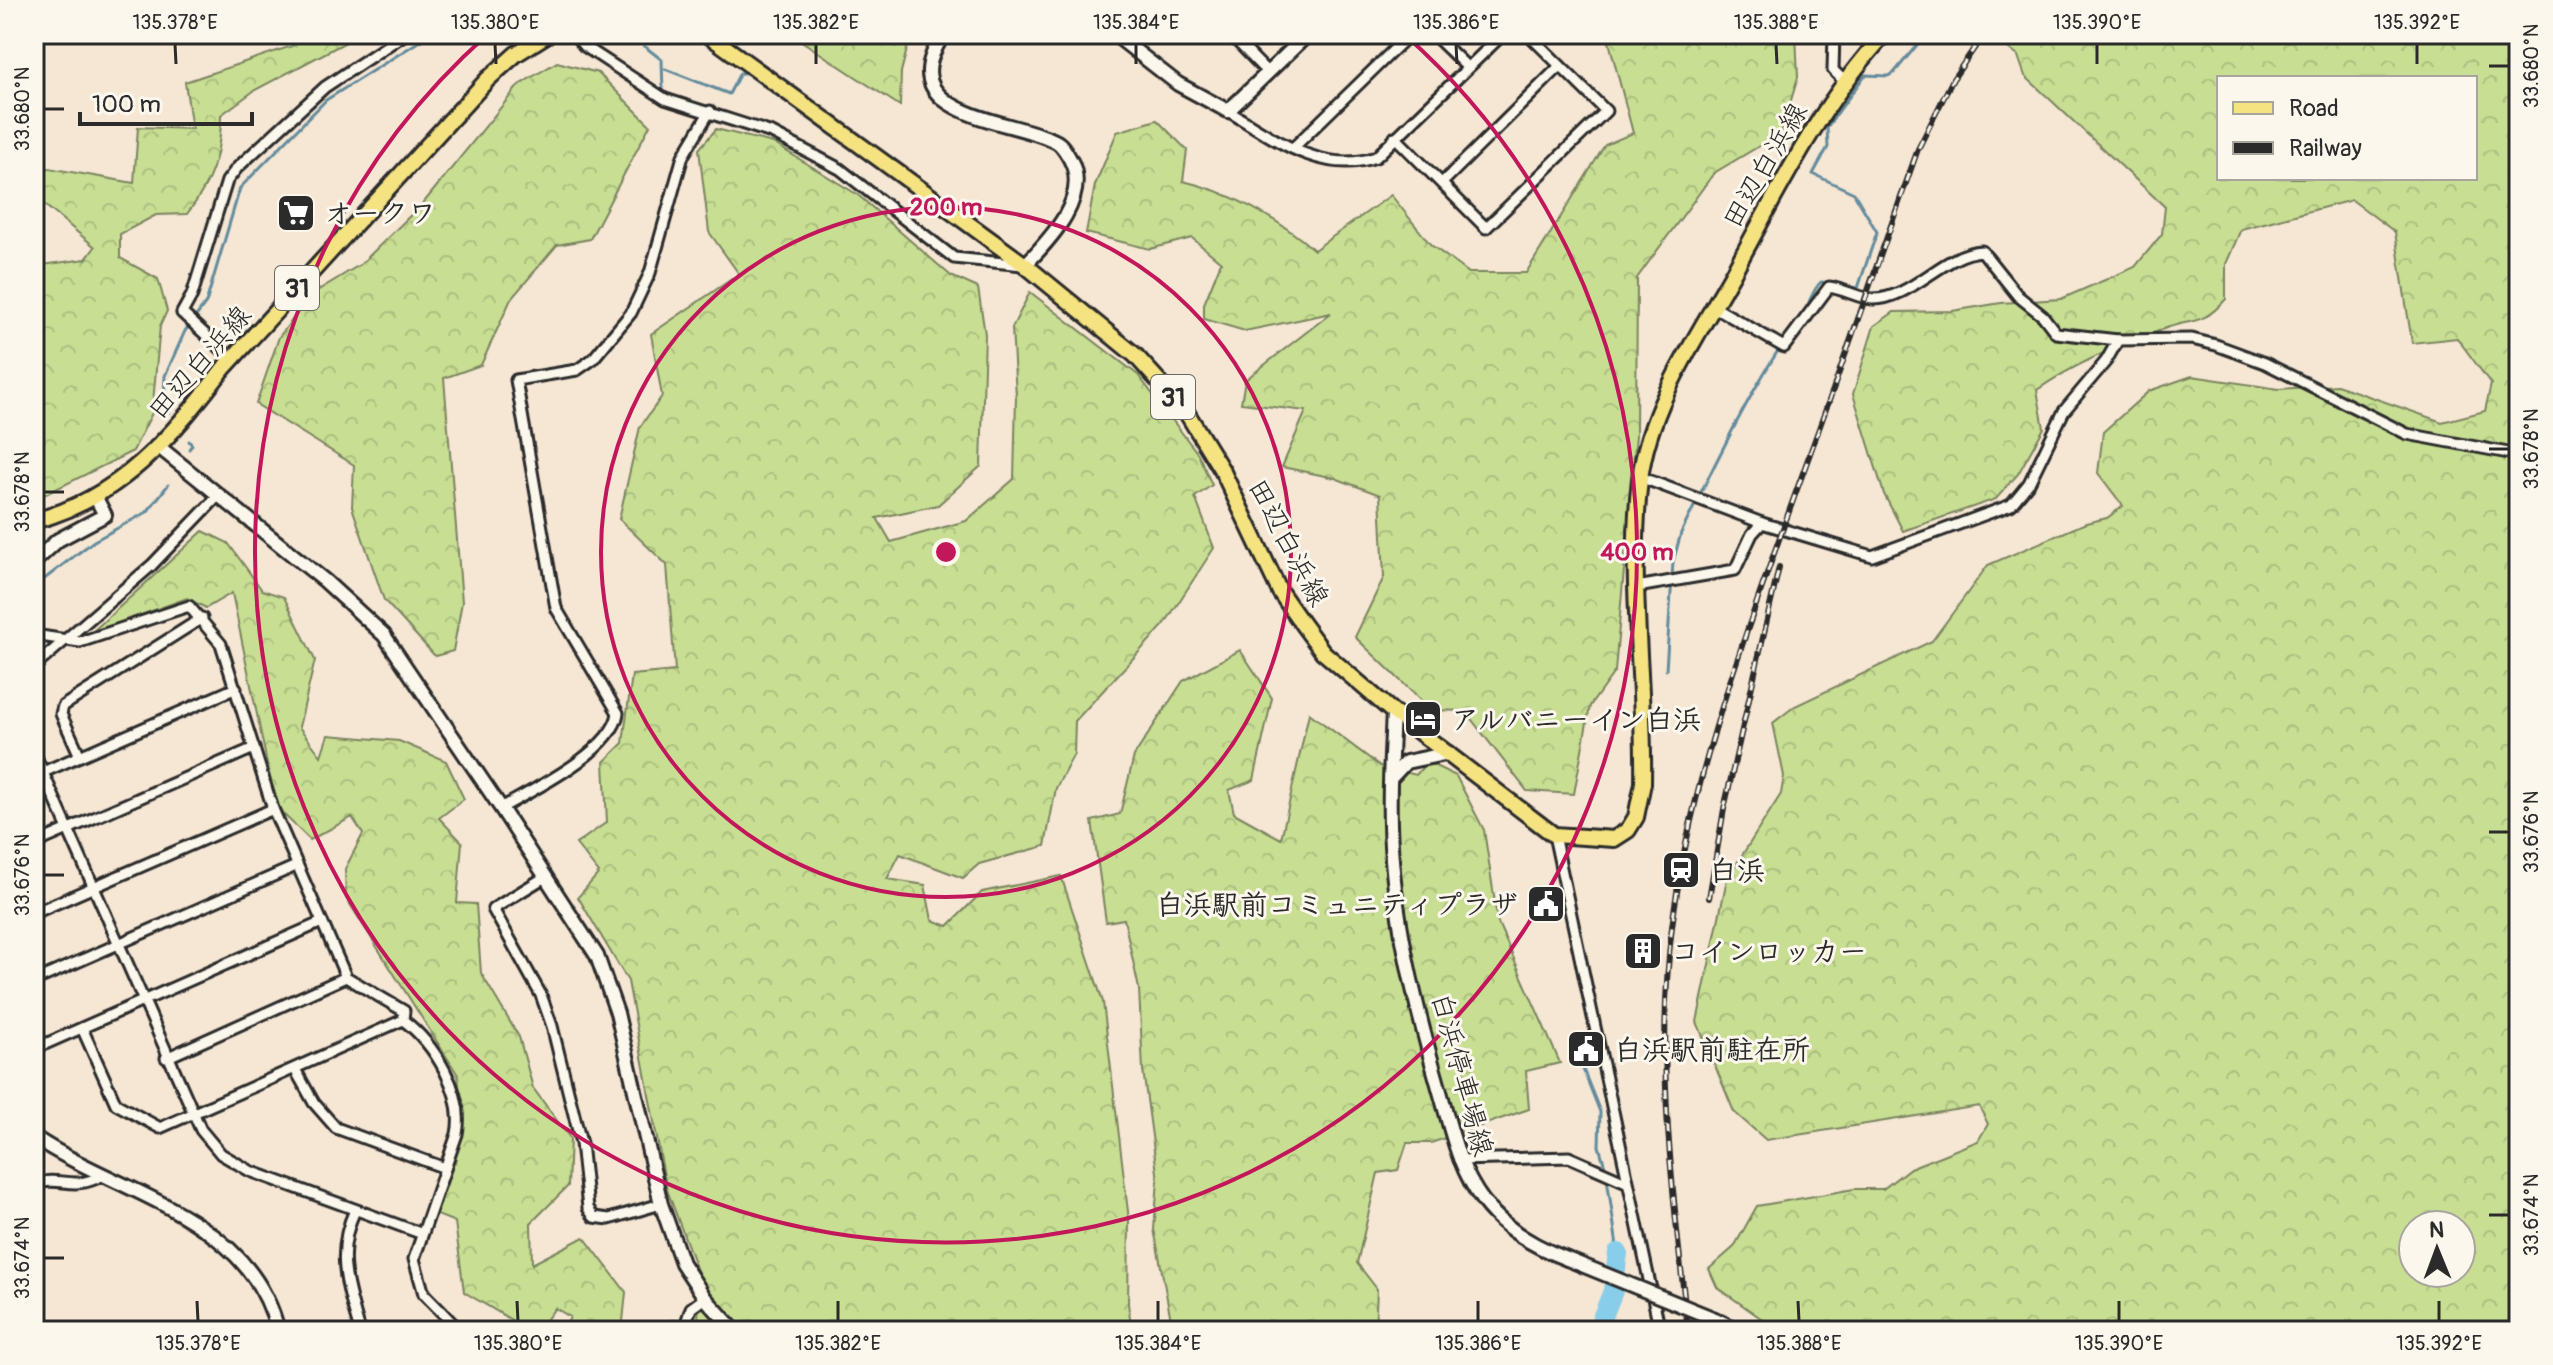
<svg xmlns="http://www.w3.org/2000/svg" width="2553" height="1365" viewBox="0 0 2553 1365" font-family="Pangolin,'Klee One',sans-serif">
<defs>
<pattern id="forest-crowns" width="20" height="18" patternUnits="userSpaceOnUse" patternTransform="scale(2)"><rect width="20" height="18" fill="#c8de93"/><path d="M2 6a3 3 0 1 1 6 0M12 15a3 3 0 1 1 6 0" fill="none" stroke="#acbf7f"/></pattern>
</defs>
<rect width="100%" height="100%" fill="#f6e6d4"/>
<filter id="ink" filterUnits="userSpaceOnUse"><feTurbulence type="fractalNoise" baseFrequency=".0125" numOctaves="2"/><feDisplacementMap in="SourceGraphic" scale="16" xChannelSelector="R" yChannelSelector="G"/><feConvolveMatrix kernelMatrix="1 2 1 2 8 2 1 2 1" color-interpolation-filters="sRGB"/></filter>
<g filter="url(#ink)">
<g fill="url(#forest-crowns)" stroke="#7a845f" stroke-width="2" fill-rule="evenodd">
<path d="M 299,34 L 361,34 L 255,90 L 221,115 C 221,155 211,183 187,214 L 156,215 L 120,234 L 120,258 L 158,279 L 167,311 L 160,326 L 152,413 L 133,451 L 34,500 L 34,266 L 86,259 L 95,247 L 34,196 L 34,176 L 43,167 L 134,183 L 138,127 L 192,129 L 185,82 L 295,45 Z"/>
<polygon points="791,34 911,34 901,72 900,106"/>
<path d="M 1607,34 L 1796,34 L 1798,77 L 1781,133 L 1714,173 L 1637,278 L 1636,435 L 1615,671 L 1590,706 L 1574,794 L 1527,791 L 1465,711 L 1431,710 L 1355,637 L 1384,577 L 1380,495 L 1335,478 L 1282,467 L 1306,411 L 1241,403 L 1245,380 L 1331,313 L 1245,331 L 1204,319 L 1204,304 L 1221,262 L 1192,238 L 1150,249 L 1086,233 L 1095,185 L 1117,132 L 1157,120 L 1187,150 L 1183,181 C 1228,191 1279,219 1314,250 L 1391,195 L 1431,245 L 1469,273 L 1526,273 L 1605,145 L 1633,133 Z"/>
<path d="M 1990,34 L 2519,34 L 2519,1331 L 1779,1331 L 1717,1287 L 1709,1269 L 1734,1247 L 1757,1206 L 1854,1189 L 1883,1189 L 1910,1168 L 1978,1141 L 1988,1124 L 1979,1106 L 1766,1140 L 1734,1112 L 1697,1022 L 1727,879 L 1781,794 L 1784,776 L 1773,723 L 1795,706 L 1932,641 L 1988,565 L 2086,523 L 2107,518 L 2123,506 L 2098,473 L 2103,432 L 2149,391 L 2192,376 L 2279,389 L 2337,385 L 2442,422 L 2485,411 L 2491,384 L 2457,338 L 2412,343 L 2395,232 L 2352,200 L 2241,229 L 2226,264 L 2226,299 C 2200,328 2194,317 2161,330 C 2119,345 2074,364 2037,390 L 2044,428 L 2018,474 L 1996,499 L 1903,531 L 1884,494 L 1853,394 L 1874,326 L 1894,312 L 1952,311 L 2001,303 L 2061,299 L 2135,267 L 2162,234 L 2165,207 L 2025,76 L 2018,56 ZM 2219,78 L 2475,78 L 2475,178 L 2219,178 ZM 2413,1225 L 2461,1225 L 2461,1273 L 2413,1273 Z"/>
<polygon points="557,62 598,73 650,125 590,239 557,245 511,299 481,365 444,378 462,602 453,651 435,656 384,600 352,507 354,465 256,404 279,337 312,294 361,264 425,201 519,85"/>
<polygon points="716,129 773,143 858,195 951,276 978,288 985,334 981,466 938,505 877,518 891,542 966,521 1014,479 1016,396 1012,328 1030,292 1138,375 1198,454 1212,485 1195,497 1214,548 1164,625 1075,721 1074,754 1056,788 1045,846 979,864 963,878 900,854 887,879 925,885 932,920 948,926 982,892 1061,876 1103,1002 1129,1220 1128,1304 1132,1331 698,1331 699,1276 666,1187 628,981 578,897 599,873 576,844 607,822 604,762 623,743 632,675 675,671 667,565 619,519 640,427 662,396 651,334 739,274 709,232 699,149"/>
<polygon points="203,531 228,543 262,590 284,597 315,660 299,727 321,756 328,735 399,741 446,761 464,799 439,818 462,842 457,903 476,904 481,973 519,1037 533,1088 570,1138 568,1186 531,1223 532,1264 584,1237 626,1292 622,1331 564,1331 570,1317 555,1308 538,1331 530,1331 464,1292 455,1222 437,1215 463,1124 458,1075 346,898 345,869 363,834 352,817 310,840 276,807 232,593 206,608 187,598 91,633"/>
<polygon points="1240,650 1272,698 1254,780 1229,790 1234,813 1281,839 1309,713 1380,766 1416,775 1427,762 1456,776 1484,830 1498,923 1560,1063 1526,1071 1529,1109 1431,1143 1407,1143 1398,1170 1378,1173 1357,1263 1377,1289 1375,1331 1173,1331 1154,1229 1158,1180 1143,1070 1139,989 1124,919 1106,922 1092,821 1120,814 1134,756 1183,681"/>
</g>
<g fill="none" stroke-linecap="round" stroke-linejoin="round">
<g stroke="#638c9d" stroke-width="3">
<polyline points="629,34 662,60 663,92"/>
<polyline points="665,69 729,94 740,73 749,73"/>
<polyline points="1844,286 1858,288 1877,232 1854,193 1813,174 1828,147 1827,127 1865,75 1888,76 1894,73 1926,34"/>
<polyline points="169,412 164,397 165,376 185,331 206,303 240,188 326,100 431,34"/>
<polyline points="189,441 192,445 189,449"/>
<polyline points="34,587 94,541 147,512 168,485"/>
<path d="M 1666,670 L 1673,562 L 1681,533 C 1718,458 1754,381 1803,314 C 1810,303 1812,290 1821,282 L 1836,284"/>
<polyline points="1573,1044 1600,1112 1599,1146 1606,1170"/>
<polyline points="1607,1178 1618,1253"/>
</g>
<polyline stroke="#88cde9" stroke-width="20" points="1597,1331 1613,1291 1618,1253"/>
<defs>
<g id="street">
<polyline points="574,34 584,46 665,99 772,133 840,169 954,258 1023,265"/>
<polyline points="1230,34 1268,73"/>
<polyline points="1433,34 1467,67"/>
<polyline points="1834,34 1833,70 1844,81"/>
<path d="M 1228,111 C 1273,138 1323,176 1376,157 L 1503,34"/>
<polyline points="1395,137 1486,228 1606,111 1528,34"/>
<polyline points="1293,148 1410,34"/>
<polyline points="1442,183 1560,66"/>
<path d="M 1714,307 L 1784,347 L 1829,287 C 1844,289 1858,298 1872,299 C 1912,300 1943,253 1982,251 L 2018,296 L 2043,316 L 2056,333 L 2118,340"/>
<polyline points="232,359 182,313 192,295 227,181 237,168 325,87 405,34"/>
<polyline points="1640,477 1762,523"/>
<polyline points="1637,587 1735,570 1752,534 1762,523 1872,556 2011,505 2029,483 2064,411 2106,361 2118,340 2192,339 2216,345 2265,363 2407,434 2519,455"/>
<path d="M 34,635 L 80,642 L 189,606 L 221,644 L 273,809 L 346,977 L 404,1011 L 403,1020 C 435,1044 465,1094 457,1134 L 414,1259 L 424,1294 L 460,1331"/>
<polyline points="34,667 152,565 219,495"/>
<polyline points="34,752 201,1130 221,1154 250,1171 420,1233"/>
<polyline points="80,756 61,714 63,706 202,618"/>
<polyline points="34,776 236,688"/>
<path d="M 501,808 C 533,790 613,751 618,713 L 556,608 L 516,380 L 577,370 L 593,359 L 631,313 L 650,273 L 683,156 L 710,111"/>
<polyline points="1554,835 1660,1331"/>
<polyline points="34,844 254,748"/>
<polyline points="545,877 493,909 541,995 552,1026 581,1143 588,1208 594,1217 609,1219 661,1204"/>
<polyline points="34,913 273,809"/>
<polyline points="34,981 296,866"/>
<polyline points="82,1028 116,1104 160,1128 403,1020"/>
<polyline points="34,1049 322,922"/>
<polyline points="166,1058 346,977"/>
<polyline points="296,1071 314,1103 336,1128 445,1168"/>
<polyline points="1459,1160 1569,1157 1626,1182"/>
<path d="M 34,1184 C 62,1175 72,1192 103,1175"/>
<path d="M 355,1210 C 335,1253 347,1287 360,1331"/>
<polyline points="684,1329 691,1308 705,1298"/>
<polyline points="631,1331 684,1326"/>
</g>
<g id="secondary">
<path d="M 944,34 C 886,117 1013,119 1055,141 C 1062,144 1066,152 1070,159 C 1091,197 1050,239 1025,265"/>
<polyline points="1114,34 1178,84 1228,111 1308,34"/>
<polyline points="159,447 325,581 384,635 501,808 597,956 617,1013 661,1204 682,1263 705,1298 735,1331"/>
<polyline points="34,562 58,540 105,515 96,498"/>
<path d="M 1393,712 C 1391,757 1388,801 1391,846 C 1396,929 1418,1015 1441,1095 C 1452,1133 1459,1169 1483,1201 C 1504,1229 1535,1247 1567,1259"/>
<polyline points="1391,778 1406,762 1449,753"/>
<path d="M 34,1137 C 120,1195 250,1215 278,1331"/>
<polyline points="1715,1319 1740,1331"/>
</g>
<g id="primary">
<path d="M 707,34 L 1025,265 L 1135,355 L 1185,410 L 1223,472 L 1280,592 L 1303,625 L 1323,652 L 1393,712 L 1554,835 L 1614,839 L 1628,830 L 1636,817 L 1643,783 C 1645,682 1628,580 1640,479 C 1649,406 1697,337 1732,275 C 1778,191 1820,104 1885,34"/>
<path d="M 34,521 C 121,498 171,437 224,368 L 488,79 L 516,54 L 548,34"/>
</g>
</defs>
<use href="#street" stroke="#2b2b2b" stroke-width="15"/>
<use href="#secondary" stroke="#2b2b2b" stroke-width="18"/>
<use href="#primary" stroke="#2b2b2b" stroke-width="20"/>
<use href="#street" stroke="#fbf7ec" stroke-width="9"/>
<use href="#secondary" stroke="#fbf7ec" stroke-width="12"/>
<use href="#primary" stroke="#f5e382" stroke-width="14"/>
<defs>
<g id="rail">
<polyline points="1709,898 1724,809 1779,567"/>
<path d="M 1688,1331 C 1673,1196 1655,1062 1672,927 C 1689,790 1736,660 1782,531 C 1828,404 1874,276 1918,149 L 1953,79 L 1984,34"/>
</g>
</defs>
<use href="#rail" stroke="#2b2b2b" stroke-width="6"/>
<use href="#rail" stroke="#fbf7ec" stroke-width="3" stroke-dasharray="9" stroke-linecap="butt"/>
<defs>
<polyline id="secondary-bridge" points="1567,1259 1715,1319"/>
</defs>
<use href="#secondary-bridge" stroke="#2b2b2b" stroke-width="18" stroke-linecap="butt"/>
<use href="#secondary-bridge" stroke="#fbf7ec" stroke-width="12"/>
</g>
</g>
<path fill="none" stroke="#2b2b2b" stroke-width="3" d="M 175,44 L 176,64M 495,44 L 496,64M 816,44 L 816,64M 1136,44 L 1136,64M 1456,44 L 1457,64M 1776,44 L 1777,64M 2097,44 L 2097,64M 2417,44 L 2417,64M 2489,66 L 2509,66M 44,109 L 64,109M 2489,449 L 2509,449M 44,492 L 64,492M 2489,832 L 2509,832M 44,875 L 64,875M 2489,1215 L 2509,1215M 44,1258 L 64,1258M 197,1301 L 198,1321M 517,1301 L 518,1321M 838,1301 L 838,1321M 1158,1301 L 1158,1321M 1478,1301 L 1478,1321M 1798,1301 L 1799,1321M 2119,1301 L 2119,1321M 2439,1301 L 2439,1321"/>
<g fill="none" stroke="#c2185b" stroke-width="4">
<circle cx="946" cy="552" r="345"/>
<path d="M1404 34A691 691 0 1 1 488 34"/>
</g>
<defs>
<symbol id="supermarket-square" viewBox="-11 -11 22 22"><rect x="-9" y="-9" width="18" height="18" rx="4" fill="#2b2b2b" stroke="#fbf7ec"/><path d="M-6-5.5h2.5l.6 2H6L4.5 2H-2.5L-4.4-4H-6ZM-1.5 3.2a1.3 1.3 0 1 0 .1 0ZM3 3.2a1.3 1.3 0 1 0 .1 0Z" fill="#fff"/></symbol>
<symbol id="hotel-square" viewBox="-11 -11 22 22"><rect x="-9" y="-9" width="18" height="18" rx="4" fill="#2b2b2b" stroke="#fbf7ec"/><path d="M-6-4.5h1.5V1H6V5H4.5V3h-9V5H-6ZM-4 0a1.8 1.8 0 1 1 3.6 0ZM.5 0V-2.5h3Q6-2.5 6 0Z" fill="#fff"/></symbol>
<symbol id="station-square" viewBox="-11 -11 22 22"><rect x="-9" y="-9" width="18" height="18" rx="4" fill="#2b2b2b" stroke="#fbf7ec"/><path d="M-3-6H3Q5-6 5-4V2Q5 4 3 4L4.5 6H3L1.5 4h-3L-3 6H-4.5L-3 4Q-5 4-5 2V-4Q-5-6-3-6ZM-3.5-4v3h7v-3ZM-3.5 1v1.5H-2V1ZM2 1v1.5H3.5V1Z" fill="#fff"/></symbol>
<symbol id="civic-square" viewBox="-11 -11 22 22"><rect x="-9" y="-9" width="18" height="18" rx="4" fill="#2b2b2b" stroke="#fbf7ec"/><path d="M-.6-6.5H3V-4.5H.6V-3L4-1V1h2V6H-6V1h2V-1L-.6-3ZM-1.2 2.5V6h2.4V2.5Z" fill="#fff"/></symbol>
<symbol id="building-square" viewBox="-11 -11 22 22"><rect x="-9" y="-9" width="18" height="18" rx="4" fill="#2b2b2b" stroke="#fbf7ec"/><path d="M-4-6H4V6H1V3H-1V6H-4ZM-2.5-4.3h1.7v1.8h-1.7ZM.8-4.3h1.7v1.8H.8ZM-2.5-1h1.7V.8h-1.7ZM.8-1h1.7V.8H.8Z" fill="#fff"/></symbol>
</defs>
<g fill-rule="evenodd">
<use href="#supermarket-square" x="274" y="191" width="44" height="44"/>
<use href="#hotel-square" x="1401" y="697" width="44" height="44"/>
<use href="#station-square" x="1659" y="848" width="44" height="44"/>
<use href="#civic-square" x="1524" y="882" width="44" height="44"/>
<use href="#building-square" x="1621" y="929" width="44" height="44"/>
<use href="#civic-square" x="1564" y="1027" width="44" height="44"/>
</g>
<g text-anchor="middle" stroke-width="6" stroke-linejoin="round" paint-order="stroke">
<g fill="#fbf7ec" stroke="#696865" stroke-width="2">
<rect x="275" y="266" width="44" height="44" rx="6"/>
<rect x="1151" y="375" width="44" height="44" rx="6"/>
</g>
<g font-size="26" font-weight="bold" fill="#2b2b2b">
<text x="297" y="297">31</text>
<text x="1173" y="406">31</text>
</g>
<g font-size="28" fill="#2b2b2b" stroke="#fbf7ec">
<text transform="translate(1764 165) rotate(-60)" y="10">田辺白浜線</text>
<text transform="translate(199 362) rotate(-49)" y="10">田辺白浜線</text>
<text transform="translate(1289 542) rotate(62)" y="10">田辺白浜線</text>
<text transform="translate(1463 1074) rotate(75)" y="10">白浜停車場線</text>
</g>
<g font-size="28" font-weight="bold" fill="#2b2b2b" stroke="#fbf7ec" text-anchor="start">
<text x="324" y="223">オークワ</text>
<text x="1451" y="729">アルバニーイン白浜</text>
<text x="1709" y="880">白浜</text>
<text x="1518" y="914" text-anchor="end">白浜駅前コミュニティプラザ</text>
<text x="1671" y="961">コインロッカー</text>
<text x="1614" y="1059">白浜駅前駐在所</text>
</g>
</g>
<circle cx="946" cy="552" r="12" fill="#c2185b" stroke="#fbf7ec" stroke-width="4"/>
<g font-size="24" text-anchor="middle" font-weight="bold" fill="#c2185b" stroke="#fbf7ec" stroke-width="6" stroke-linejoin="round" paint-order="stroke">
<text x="946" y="215">200 m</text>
<text x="1637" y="560">400 m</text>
</g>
<rect width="2553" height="1365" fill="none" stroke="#fbf7ec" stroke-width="88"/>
<rect x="2217" y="76" width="260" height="104" fill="#fbf7ec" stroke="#a8a59f" stroke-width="2"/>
<rect x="2233" y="102" width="40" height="12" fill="#f5e382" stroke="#a8a59f" stroke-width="2"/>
<text x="2289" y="116" font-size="24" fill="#2b2b2b">Road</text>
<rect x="2233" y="142" width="40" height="12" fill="#2b2b2b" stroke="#a8a59f" stroke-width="2"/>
<text x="2289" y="156" font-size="24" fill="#2b2b2b">Railway</text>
<g transform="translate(2437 1249) rotate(359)"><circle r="38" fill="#fbf7ec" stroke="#a8a59f" stroke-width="2"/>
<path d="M0-6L14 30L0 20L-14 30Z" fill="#2b2b2b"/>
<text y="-12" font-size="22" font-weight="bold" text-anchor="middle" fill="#2b2b2b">N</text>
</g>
<path d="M80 112v12h172v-12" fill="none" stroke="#2b2b2b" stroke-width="4"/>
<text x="92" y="112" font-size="24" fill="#2b2b2b" stroke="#fbf7ec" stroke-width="6" paint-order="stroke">100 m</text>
<rect x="44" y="44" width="2465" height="1277" fill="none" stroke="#2b2b2b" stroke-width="3"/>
<g font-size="20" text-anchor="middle" fill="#2b2b2b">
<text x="175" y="29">135.378°E</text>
<text x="495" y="29">135.380°E</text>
<text x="816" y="29">135.382°E</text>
<text x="1136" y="29">135.384°E</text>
<text x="1456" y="29">135.386°E</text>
<text x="1776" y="29">135.388°E</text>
<text x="2097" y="29">135.390°E</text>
<text x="2417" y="29">135.392°E</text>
<text transform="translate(2531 66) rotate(-90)" y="7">33.680°N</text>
<text transform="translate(22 109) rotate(-90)" y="7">33.680°N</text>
<text transform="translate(2531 449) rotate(-90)" y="7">33.678°N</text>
<text transform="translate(22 492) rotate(-90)" y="7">33.678°N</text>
<text transform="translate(2531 832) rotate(-90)" y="7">33.676°N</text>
<text transform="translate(22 875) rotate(-90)" y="7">33.676°N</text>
<text transform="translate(2531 1215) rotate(-90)" y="7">33.674°N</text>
<text transform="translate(22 1258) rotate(-90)" y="7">33.674°N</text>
<text x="198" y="1350">135.378°E</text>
<text x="518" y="1350">135.380°E</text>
<text x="838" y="1350">135.382°E</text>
<text x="1158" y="1350">135.384°E</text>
<text x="1478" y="1350">135.386°E</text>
<text x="1799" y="1350">135.388°E</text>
<text x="2119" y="1350">135.390°E</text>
<text x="2439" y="1350">135.392°E</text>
</g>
</svg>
